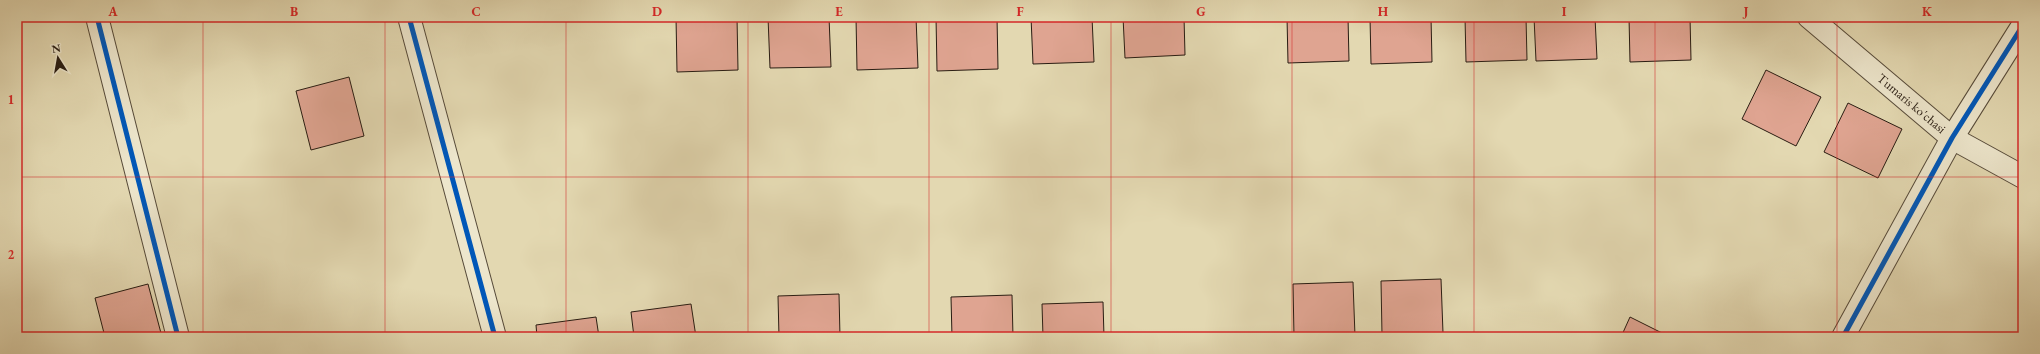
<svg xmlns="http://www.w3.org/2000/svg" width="2040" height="354" viewBox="0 0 2040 354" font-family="'EB Garamond',serif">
<rect width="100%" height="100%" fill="#e3d8b1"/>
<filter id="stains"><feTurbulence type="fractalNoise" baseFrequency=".005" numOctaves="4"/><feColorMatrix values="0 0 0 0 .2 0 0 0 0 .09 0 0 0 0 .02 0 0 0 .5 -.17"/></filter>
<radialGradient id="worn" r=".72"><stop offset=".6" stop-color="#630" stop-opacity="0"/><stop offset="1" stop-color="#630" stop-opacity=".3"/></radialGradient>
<g fill="#dfa491" stroke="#281c12">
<polygon points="676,17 737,17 738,70 677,72"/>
<polygon points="768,17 829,17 831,67 770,68"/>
<polygon points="856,17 916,17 918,68 857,70"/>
<polygon points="936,17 997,17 998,69 937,71"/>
<polygon points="1031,17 1092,17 1094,62 1033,64"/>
<polygon points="1123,17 1184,17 1185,55 1125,58"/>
<polygon points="1287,17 1348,17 1349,61 1288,63"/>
<polygon points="1370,17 1431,17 1432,62 1371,64"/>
<polygon points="1465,17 1526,17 1527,60 1466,62"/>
<polygon points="1534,17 1595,17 1597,59 1536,61"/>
<polygon points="1629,17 1690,17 1691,60 1630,62"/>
<polygon points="1766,70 1821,97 1796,146 1742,119"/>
<polygon points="349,77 364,136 311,150 296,91"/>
<polygon points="1848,103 1902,129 1878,178 1824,152"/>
<polygon points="1441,279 1443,333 1382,335 1381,281"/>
<polygon points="1353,282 1355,336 1294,337 1293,284"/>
<polygon points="148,284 162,337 105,337 95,298"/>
<polygon points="839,294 840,337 779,337 778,296"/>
<polygon points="1012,295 1013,337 952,337 951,297"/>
<polygon points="1103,302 1104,337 1043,337 1042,304"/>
<polygon points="691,304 696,337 634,337 631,312"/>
<polygon points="596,317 599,337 537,337 536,325"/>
<polygon points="1630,317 1670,337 1621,337"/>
</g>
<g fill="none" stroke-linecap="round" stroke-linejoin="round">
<defs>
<g id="minor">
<polyline points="97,17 178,337"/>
<polyline points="409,17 495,337"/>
<polyline points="1809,17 1952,138 2023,177"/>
<polyline points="1843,337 1952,138 2023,25"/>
</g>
</defs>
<use href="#minor" stroke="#574b3a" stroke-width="24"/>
<use href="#minor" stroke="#ede6cc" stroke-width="22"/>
<defs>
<g id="cycleway">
<polyline points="97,17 178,337"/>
<polyline points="409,17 495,337"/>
<polyline points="1843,337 1952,138 2023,25"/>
</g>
</defs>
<use href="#cycleway" stroke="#ede6cc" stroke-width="8"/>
<use href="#cycleway" stroke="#0057b8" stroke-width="5"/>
</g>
<path fill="none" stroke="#d62828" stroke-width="1" stroke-opacity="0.55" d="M 203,17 L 203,337M 385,17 L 385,337M 566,17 L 566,337M 748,17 L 748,337M 929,17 L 929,337M 1111,17 L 1111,337M 1292,17 L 1292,337M 1474,17 L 1474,337M 1655,17 L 1655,337M 1837,17 L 1837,337M 17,177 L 2023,177"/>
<g text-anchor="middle" stroke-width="4" stroke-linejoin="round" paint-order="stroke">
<g font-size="13" fill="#281c12" stroke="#ede6cc">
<text transform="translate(1912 103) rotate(40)" y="5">Tumaris ko'chasi</text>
</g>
</g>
<rect width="2040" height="354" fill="none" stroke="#e3d8b1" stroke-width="44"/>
<g transform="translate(58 58) rotate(349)" stroke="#ede6cc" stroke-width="3" paint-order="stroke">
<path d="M0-3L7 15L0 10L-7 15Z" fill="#281c12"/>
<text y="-6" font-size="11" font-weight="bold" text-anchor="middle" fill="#281c12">N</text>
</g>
<rect x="22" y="22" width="1996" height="310" fill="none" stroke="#d62828" stroke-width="1.5"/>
<g font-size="13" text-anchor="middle" font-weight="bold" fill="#d62828">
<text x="113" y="16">A</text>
<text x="294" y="16">B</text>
<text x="476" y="16">C</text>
<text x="657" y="16">D</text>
<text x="839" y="16">E</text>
<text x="1020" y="16">F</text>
<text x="1201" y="16">G</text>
<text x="1383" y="16">H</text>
<text x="1564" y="16">I</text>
<text x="1746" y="16">J</text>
<text x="1927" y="16">K</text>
<text x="11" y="104">1</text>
<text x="11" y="259">2</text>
</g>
<rect width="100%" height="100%" filter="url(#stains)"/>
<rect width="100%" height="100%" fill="url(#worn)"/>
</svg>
